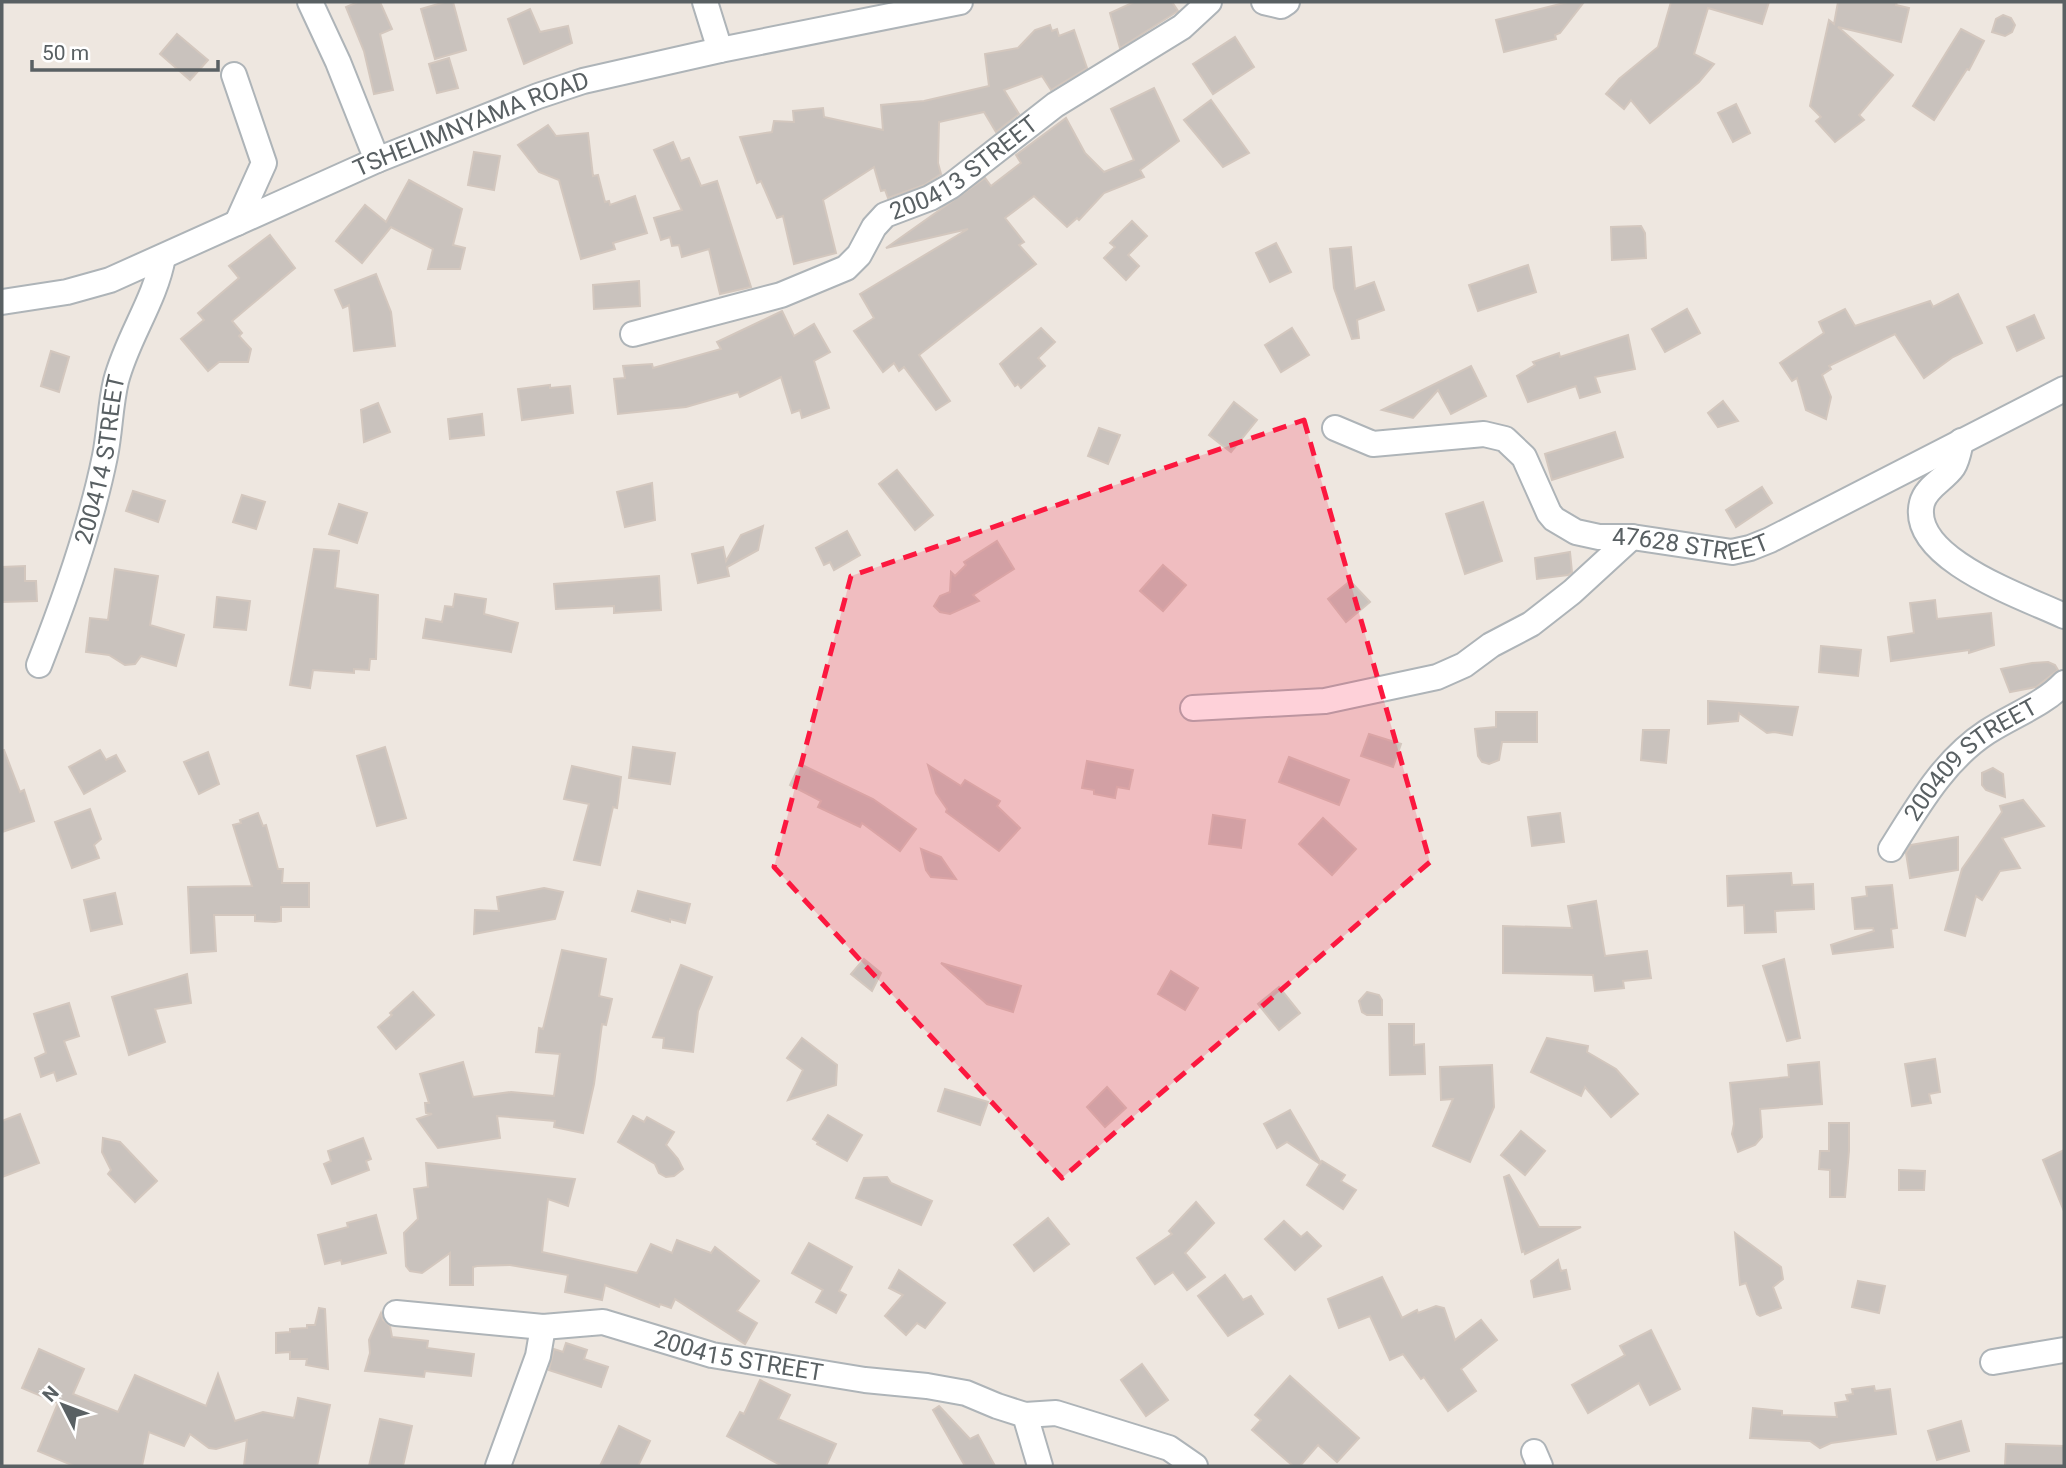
<svg xmlns="http://www.w3.org/2000/svg" width="2066" height="1468" viewBox="0 0 2066 1468" font-family="Roboto,sans-serif">
<rect width="100%" height="100%" fill="#eee7e0"/>
<g fill="#c9c2bd" stroke="#d3c7be" stroke-width="2">
<polygon points="358,2 380,2 392,29 380,34 393,90 374,94 364,51 346,7"/>
<polygon points="445,2 453,2 466,50 435,59 421,9"/>
<polygon points="1134,2 1172,2 1178,11 1120,48 1110,13"/>
<polygon points="1568,2 1584,2 1560,33 1555,35 1556,39 1504,52 1496,20"/>
<polygon points="1671,2 1769,2 1762,24 1708,8 1694,54 1714,64 1699,82 1650,123 1631,100 1624,109 1606,94 1619,79 1658,47"/>
<polygon points="1838,2 1897,2 1896,5 1909,8 1901,42 1838,27 1893,75 1859,115 1864,120 1835,142 1816,121 1821,117 1810,106 1829,20 1834,24"/>
<polygon points="530,9 540,32 568,26 572,43 524,64 508,19"/>
<polygon points="2003,15 2011,18 2015,25 2012,32 2005,36 1992,32 1996,19"/>
<polygon points="1050,25 1052,31 1057,29 1059,36 1074,30 1087,68 1051,90 1042,76 1004,90 1019,114 996,132 984,112 939,122 938,163 941,174 924,185 888,198 885,190 881,191 874,167 823,200 836,253 794,264 783,216 777,218 761,181 757,183 740,137 772,132 774,121 794,122 793,111 823,108 824,117 883,130 881,105 924,101 989,86 985,54 1018,48 1035,30"/>
<polygon points="1961,29 1984,41 1969,70 1967,69 1934,120 1913,106"/>
<polygon points="177,34 208,60 190,80 160,54"/>
<polygon points="1235,37 1254,67 1213,94 1193,64"/>
<polygon points="449,58 458,88 437,93 429,64"/>
<polygon points="1154,88 1179,141 1140,170 1144,177 1104,193 1079,220 1077,218 1067,227 1034,196 1005,218 1024,242 1019,245 1036,264 919,355 950,401 936,410 904,367 899,371 894,363 883,372 854,331 874,318 860,294 968,229 886,248 985,178 991,186 1021,163 1016,155 1066,118 1085,153 1104,172 1134,160 1111,109"/>
<polygon points="1211,100 1249,153 1223,167 1184,120"/>
<polygon points="1736,104 1750,133 1733,142 1718,113"/>
<polygon points="548,125 556,136 588,133 593,176 598,175 605,202 609,201 610,205 635,196 647,233 613,243 615,249 581,259 559,180 539,172 518,145"/>
<polygon points="673,142 681,161 689,158 701,186 717,181 751,287 720,294 709,249 682,257 679,245 672,246 670,237 661,240 654,218 682,210 654,150"/>
<polygon points="474,152 500,156 494,190 468,185"/>
<polygon points="409,180 462,209 453,245 465,248 460,269 428,269 433,249 391,227 362,263 336,241 365,205 386,222"/>
<polygon points="1132,221 1147,236 1128,255 1139,266 1126,280 1104,258 1115,247 1110,243"/>
<polygon points="1641,226 1645,233 1646,258 1612,260 1611,227"/>
<polygon points="270,235 295,268 232,321 242,333 239,336 251,349 248,362 219,362 208,371 181,339 204,320 198,313 239,278 229,266"/>
<polygon points="1276,243 1291,272 1270,282 1256,253"/>
<polygon points="1351,247 1355,289 1374,282 1384,310 1357,320 1359,338 1352,339 1334,288 1330,249"/>
<polygon points="1528,265 1536,292 1478,311 1469,285"/>
<polygon points="376,274 391,312 395,346 354,351 349,305 343,308 335,290"/>
<polygon points="639,281 640,306 594,309 593,285"/>
<polygon points="1958,294 1982,343 1953,357 1924,378 1895,334 1829,366 1831,369 1822,375 1831,397 1826,419 1806,410 1797,378 1792,381 1780,363 1824,333 1819,322 1845,309 1855,326 1930,301 1933,307"/>
<polygon points="1687,309 1700,333 1665,352 1652,329"/>
<polygon points="782,311 794,336 814,324 830,352 814,361 829,408 802,418 800,410 792,413 781,377 740,397 738,392 686,407 618,414 614,379 625,378 623,366 652,364 653,368 721,349 717,342"/>
<polygon points="2034,315 2044,338 2017,351 2007,327"/>
<polygon points="1041,328 1055,342 1038,358 1045,366 1021,388 1018,384 1015,386 1000,364"/>
<polygon points="1292,328 1309,355 1281,372 1265,345"/>
<polygon points="1628,335 1635,369 1595,377 1600,392 1580,398 1576,386 1528,402 1517,376 1535,365 1533,362 1559,353 1560,357"/>
<polygon points="51,351 69,357 59,392 41,386"/>
<polygon points="1471,366 1486,396 1451,414 1438,390 1413,418 1382,410"/>
<polygon points="550,385 550,388 570,386 573,413 522,420 518,389"/>
<polygon points="1723,401 1738,421 1718,427 1708,413"/>
<polygon points="1234,402 1257,420 1231,452 1209,435"/>
<polygon points="378,403 390,432 364,442 361,410"/>
<polygon points="482,414 484,435 450,439 448,419"/>
<polygon points="1099,428 1120,435 1108,464 1088,456"/>
<polygon points="1615,432 1623,457 1552,480 1545,454"/>
<polygon points="897,470 933,515 915,530 879,484"/>
<polygon points="652,483 655,520 625,527 617,492"/>
<polygon points="1762,487 1772,503 1736,527 1726,510"/>
<polygon points="133,491 165,501 158,522 126,511"/>
<polygon points="242,495 265,502 256,529 233,522"/>
<polygon points="1483,502 1502,561 1465,574 1446,514"/>
<polygon points="339,504 367,513 357,543 329,534"/>
<polygon points="763,526 758,550 727,567 729,576 698,583 692,554 723,547 726,561 741,535"/>
<polygon points="847,531 860,555 834,570 830,562 824,565 816,548"/>
<polygon points="997,541 1014,569 973,595 979,601 950,614 940,612 934,606 940,596 950,592 951,572 955,576 966,565 964,562"/>
<polygon points="314,549 339,551 335,588 378,595 376,659 370,659 369,670 354,669 354,673 313,670 310,688 290,685"/>
<polygon points="1570,552 1572,572 1568,575 1537,579 1535,558"/>
<polygon points="1163,565 1186,585 1163,611 1140,591"/>
<polygon points="25,566 25,581 36,581 37,601 2,602 2,567"/>
<polygon points="115,569 158,576 150,625 184,635 176,666 141,656 135,664 125,665 109,655 86,652 90,618 108,620"/>
<polygon points="659,576 661,610 614,613 614,606 556,609 554,584"/>
<polygon points="1350,581 1370,602 1346,622 1328,599"/>
<polygon points="455,594 486,599 484,614 518,623 511,652 423,638 426,619 442,622 445,606 453,607"/>
<polygon points="217,597 250,601 246,630 214,627"/>
<polygon points="1935,600 1937,619 1991,613 1994,645 1969,653 1969,650 1891,661 1888,637 1914,633 1910,603"/>
<polygon points="1821,646 1861,650 1858,676 1819,672"/>
<polygon points="2048,662 2055,665 2058,670 2036,687 2010,692 2001,669 2032,663"/>
<polygon points="1708,701 1798,707 1792,735 1774,732 1767,733 1739,713 1738,721 1708,724"/>
<polygon points="1496,712 1537,712 1537,742 1502,742 1499,760 1489,764 1482,762 1478,756 1475,729 1496,727"/>
<polygon points="1643,730 1669,730 1666,763 1641,760"/>
<polygon points="1369,734 1401,744 1393,767 1361,756"/>
<polygon points="385,747 406,818 377,826 357,756"/>
<polygon points="633,747 675,753 670,784 629,778"/>
<polygon points="2,750 4,750 20,792 24,790 34,821 2,832"/>
<polygon points="100,750 106,760 116,755 125,771 84,794 69,767"/>
<polygon points="208,752 219,784 199,794 184,762"/>
<polygon points="1289,757 1349,780 1339,805 1279,782"/>
<polygon points="1087,761 1133,770 1129,789 1117,787 1115,798 1094,794 1094,790 1082,788"/>
<polygon points="800,764 873,799 916,829 900,851 862,823 860,827 818,807 821,801 790,785"/>
<polygon points="928,765 961,786 965,780 1000,801 997,806 1020,828 999,851 946,812 947,809 936,793"/>
<polygon points="572,766 621,777 617,808 613,807 600,865 574,860 589,804 564,799"/>
<polygon points="1993,768 2003,774 2005,797 1986,790 1982,785 1982,773"/>
<polygon points="2023,800 2044,826 2002,838 2020,868 2000,871 1982,900 1976,896 1965,936 1945,930 1962,869 2002,812 2000,806"/>
<polygon points="90,809 101,839 94,845 99,858 72,868 55,822"/>
<polygon points="258,813 263,826 266,825 278,869 283,869 282,883 309,883 309,907 281,907 281,921 275,922 255,921 255,915 214,915 216,951 191,953 188,887 252,886 233,825 241,823 240,820"/>
<polygon points="1560,813 1564,842 1532,846 1528,817"/>
<polygon points="1213,815 1245,820 1241,848 1209,844"/>
<polygon points="1323,818 1356,849 1332,875 1299,844"/>
<polygon points="1958,837 1958,870 1910,878 1906,853 1911,845"/>
<polygon points="921,849 941,857 956,879 931,877 926,870"/>
<polygon points="1791,873 1792,885 1813,884 1814,909 1775,911 1776,932 1745,933 1744,905 1728,906 1727,876"/>
<polygon points="1892,885 1897,928 1891,929 1893,947 1833,954 1831,945 1874,931 1873,928 1855,929 1852,898 1867,896 1866,887"/>
<polygon points="544,888 563,892 555,919 474,934 475,910 499,911 497,897"/>
<polygon points="638,891 690,904 685,923 670,919 670,922 632,911"/>
<polygon points="115,893 122,924 91,931 84,900"/>
<polygon points="1596,901 1605,956 1647,951 1651,978 1623,981 1624,988 1595,991 1593,975 1503,973 1503,926 1572,928 1568,906"/>
<polygon points="562,950 606,959 599,996 612,999 606,1025 602,1024 594,1084 583,1133 554,1127 555,1121 497,1116 500,1138 438,1148 417,1119 432,1114 426,1113 425,1103 429,1103 420,1074 463,1062 473,1097 511,1092 554,1096 560,1054 536,1052 539,1028 543,1029"/>
<polygon points="864,959 881,973 872,991 851,974"/>
<polygon points="1784,959 1800,1038 1787,1041 1763,966"/>
<polygon points="941,963 1021,986 1013,1012 987,1004"/>
<polygon points="681,965 712,977 698,1011 693,1052 663,1048 664,1038 653,1037"/>
<polygon points="1171,971 1198,988 1185,1010 1158,994"/>
<polygon points="187,974 191,1003 155,1009 165,1042 129,1055 112,997"/>
<polygon points="1279,987 1300,1013 1279,1030 1258,1004"/>
<polygon points="413,992 434,1015 396,1049 378,1027 392,1015 390,1013"/>
<polygon points="1367,992 1379,995 1382,1000 1382,1015 1367,1015 1362,1012 1359,1001"/>
<polygon points="69,1003 79,1036 64,1041 76,1074 57,1081 54,1072 41,1077 35,1058 46,1053 34,1014"/>
<polygon points="1389,1024 1414,1024 1414,1045 1424,1044 1425,1074 1390,1075"/>
<polygon points="802,1038 837,1065 836,1085 788,1100 803,1070 787,1058"/>
<polygon points="1547,1038 1588,1046 1587,1052 1616,1069 1638,1094 1611,1117 1585,1087 1581,1096 1531,1072"/>
<polygon points="1935,1059 1940,1092 1929,1094 1931,1103 1912,1106 1905,1064"/>
<polygon points="1819,1062 1822,1104 1760,1109 1762,1137 1755,1145 1738,1152 1732,1134 1734,1124 1730,1083 1789,1077 1788,1065"/>
<polygon points="1492,1065 1494,1107 1470,1162 1433,1146 1453,1099 1441,1100 1440,1067"/>
<polygon points="1107,1087 1126,1108 1105,1127 1087,1107"/>
<polygon points="945,1089 988,1102 980,1125 938,1111"/>
<polygon points="1290,1110 1321,1163 1322,1161 1345,1175 1341,1181 1356,1190 1343,1209 1307,1185 1320,1164 1287,1142 1277,1148 1264,1124"/>
<polygon points="20,1114 39,1163 2,1177 2,1121"/>
<polygon points="828,1115 862,1135 847,1161 817,1144 818,1142 813,1139"/>
<polygon points="633,1116 644,1122 647,1117 674,1132 666,1145 678,1159 683,1169 674,1176 666,1177 659,1173 655,1164 618,1142"/>
<polygon points="1829,1123 1849,1123 1849,1151 1845,1197 1830,1197 1830,1170 1819,1169 1820,1151 1829,1151"/>
<polygon points="1521,1131 1545,1151 1525,1175 1501,1155"/>
<polygon points="103,1138 120,1142 157,1181 135,1202 108,1174 111,1170 102,1152"/>
<polygon points="363,1138 371,1159 366,1161 369,1170 332,1184 324,1164 331,1161 328,1151"/>
<polygon points="2064,1150 2064,1211 2043,1160"/>
<polygon points="426,1163 575,1179 568,1206 548,1199 542,1252 637,1273 651,1244 672,1253 677,1240 711,1253 715,1247 759,1281 737,1311 757,1323 745,1344 675,1299 671,1308 660,1304 659,1307 605,1285 602,1300 565,1292 568,1275 510,1265 477,1266 473,1267 473,1285 450,1285 450,1253 422,1273 410,1271 406,1266 404,1233 418,1219 414,1189 428,1187"/>
<polygon points="1899,1170 1925,1171 1924,1190 1899,1190"/>
<polygon points="1509,1175 1539,1227 1581,1227 1525,1254 1524,1251 1522,1252 1504,1177"/>
<polygon points="887,1177 891,1183 932,1201 921,1225 856,1198 864,1178"/>
<polygon points="1196,1202 1214,1223 1185,1253 1205,1277 1187,1290 1173,1272 1155,1284 1137,1258 1172,1234 1169,1231"/>
<polygon points="376,1215 386,1253 342,1264 341,1260 325,1264 318,1235 348,1227 347,1223"/>
<polygon points="1048,1218 1069,1244 1034,1271 1014,1245"/>
<polygon points="1284,1221 1301,1237 1307,1232 1321,1246 1295,1270 1265,1239"/>
<polygon points="1735,1233 1781,1267 1783,1279 1773,1287 1781,1308 1760,1316 1757,1314 1746,1283 1740,1285"/>
<polygon points="809,1243 852,1267 839,1291 846,1295 836,1313 816,1302 823,1290 792,1273"/>
<polygon points="1558,1260 1561,1271 1566,1270 1570,1289 1534,1297 1531,1281"/>
<polygon points="899,1270 945,1303 925,1328 917,1323 906,1335 885,1316 903,1295 889,1288"/>
<polygon points="1225,1275 1243,1300 1251,1296 1263,1314 1228,1336 1198,1296"/>
<polygon points="1382,1277 1402,1318 1417,1310 1418,1313 1436,1306 1444,1308 1455,1340 1481,1320 1497,1340 1461,1369 1476,1391 1448,1411 1424,1377 1421,1379 1403,1354 1390,1360 1370,1316 1339,1328 1328,1299"/>
<polygon points="1858,1281 1885,1286 1879,1313 1852,1307"/>
<polygon points="319,1308 325,1309 328,1369 306,1365 307,1359 290,1359 290,1352 276,1353 276,1333 290,1332 290,1329 307,1328 307,1325 315,1325"/>
<polygon points="381,1313 383,1320 390,1326 392,1337 428,1341 427,1348 474,1354 471,1376 425,1371 424,1377 365,1371 370,1353 369,1340"/>
<polygon points="1651,1330 1680,1389 1650,1405 1639,1383 1588,1413 1572,1385 1625,1355 1620,1346"/>
<polygon points="566,1343 587,1350 584,1359 608,1367 601,1387 549,1370 554,1349 563,1352"/>
<polygon points="39,1349 84,1369 73,1394 118,1412 135,1375 206,1406 218,1374 235,1421 263,1412 294,1418 298,1398 330,1405 317,1466 244,1466 247,1440 216,1449 209,1448 190,1434 184,1446 149,1432 142,1466 74,1466 38,1451 58,1403 22,1388"/>
<polygon points="1142,1364 1168,1400 1146,1416 1121,1380"/>
<polygon points="1290,1376 1359,1438 1337,1462 1318,1445 1300,1466 1293,1466 1252,1430 1261,1420 1255,1415"/>
<polygon points="760,1380 790,1395 778,1419 836,1444 826,1466 782,1466 727,1436 740,1412 744,1414"/>
<polygon points="1874,1386 1875,1391 1890,1389 1896,1434 1831,1443 1820,1448 1810,1441 1750,1438 1753,1408 1782,1411 1782,1415 1837,1417 1835,1403 1848,1401 1846,1395 1853,1394 1852,1389"/>
<polygon points="939,1406 970,1439 978,1435 995,1466 965,1466 933,1410"/>
<polygon points="380,1419 412,1426 403,1466 369,1466"/>
<polygon points="1961,1421 1969,1451 1937,1460 1928,1431"/>
<polygon points="619,1426 650,1441 638,1466 600,1466"/>
<polygon points="2006,1444 2064,1446 2064,1466 2005,1466"/>
</g>
<g fill="none" stroke-linecap="round" stroke-linejoin="round">
<defs>
<g id="minor">
<polyline points="310,2 338,62 377,160"/>
<polyline points="705,2 720,50"/>
<polyline points="1264,2 1281,6 1287,2"/>
<polyline points="234,75 264,163 237,223"/>
<path id="s1" d="M 2,302 L 67,292 L 110,280 L 377,160 L 538,96 L 583,81 L 720,50 L 960,2"/>
<path id="s2" d="M 633,334 L 781,295 L 846,268 L 859,255 L 874,227 L 885,215 L 930,198 L 951,186 L 1055,105 L 1182,27 L 1209,2"/>
<path id="s3" d="M 1335,428 L 1373,444 L 1484,434 L 1505,439 L 1524,457 L 1549,513 L 1554,519 L 1576,532 L 1599,537 L 1632,537 L 1732,552 L 1750,548 L 1770,540 L 2064,389"/>
<path d="M 1961,441 C 1959,450 1958,459 1953,467 C 1944,480 1926,487 1922,503 C 1908,559 2027,598 2064,616"/>
<path id="s4" d="M 39,665 C 65,599 91,525 105,456 C 110,431 110,406 116,381 C 127,338 155,301 163,257"/>
<polyline points="1193,708 1325,701 1437,677 1464,665 1491,645 1531,624 1572,592 1632,537"/>
<path id="s5" d="M 1891,849 C 1918,806 1944,760 1987,732 C 2013,715 2043,705 2064,683"/>
<path id="s6" d="M 396,1313 L 543,1327 L 603,1322 L 712,1355 L 865,1380 L 927,1386 L 966,1393 L 997,1406 L 1025,1415 L 1040,1466"/>
<polyline points="1993,1362 2064,1350"/>
<polyline points="1025,1415 1056,1413 1169,1448 1195,1466"/>
<polyline points="1534,1452 1540,1466"/>
<polyline points="498,1466 538,1356 543,1327"/>
</g>
</defs>
<use href="#minor" stroke="#aeb4b8" stroke-width="28"/>
<use href="#minor" stroke="#fff" stroke-width="24"/>
</g>
<path fill="#fc183f" fill-opacity="0.2" stroke="#fc183f" stroke-width="5" stroke-dasharray="14 9" stroke-linejoin="round" d="M 1304,420 L 1430,862 L 1062,1178 L 774,867 L 851,576 Z"/>
<g text-anchor="middle" stroke-width="5" stroke-linejoin="round" paint-order="stroke">
<g font-size="24" fill="#596063" stroke="#fff">
<text dy="8" stroke="none"><textPath href="#s1" startOffset="504">TSHELIMNYAMA ROAD</textPath></text>
<text dy="8" stroke="none"><textPath href="#s2" startOffset="382">200413 STREET</textPath></text>
<text dy="8" stroke="none"><textPath href="#s4" startOffset="215">200414 STREET</textPath></text>
<text dy="8" stroke="none"><textPath href="#s3" startOffset="411">47628 STREET</textPath></text>
<text dy="8" stroke="none"><textPath href="#s5" startOffset="122">200409 STREET</textPath></text>
<text dy="8" stroke="none"><textPath href="#s6" startOffset="348">200415 STREET</textPath></text>
</g>
</g>
<rect width="2066" height="1468" fill="none" stroke="#596063" stroke-width="7"/>
<g transform="translate(63 1405) rotate(312)" stroke="#ffffff" stroke-width="5" paint-order="stroke">
<path d="M0-5L12 26L0 18L-12 26Z" fill="#596063"/>
<text y="-10" font-size="19" font-weight="bold" text-anchor="middle" fill="#596063">N</text>
</g>
<path d="M32 60v10h186v-10" fill="none" stroke="#596063" stroke-width="3.5"/>
<text x="42" y="60" font-size="21" fill="#596063" stroke="#ffffff" stroke-width="5" paint-order="stroke">50 m</text>
</svg>
